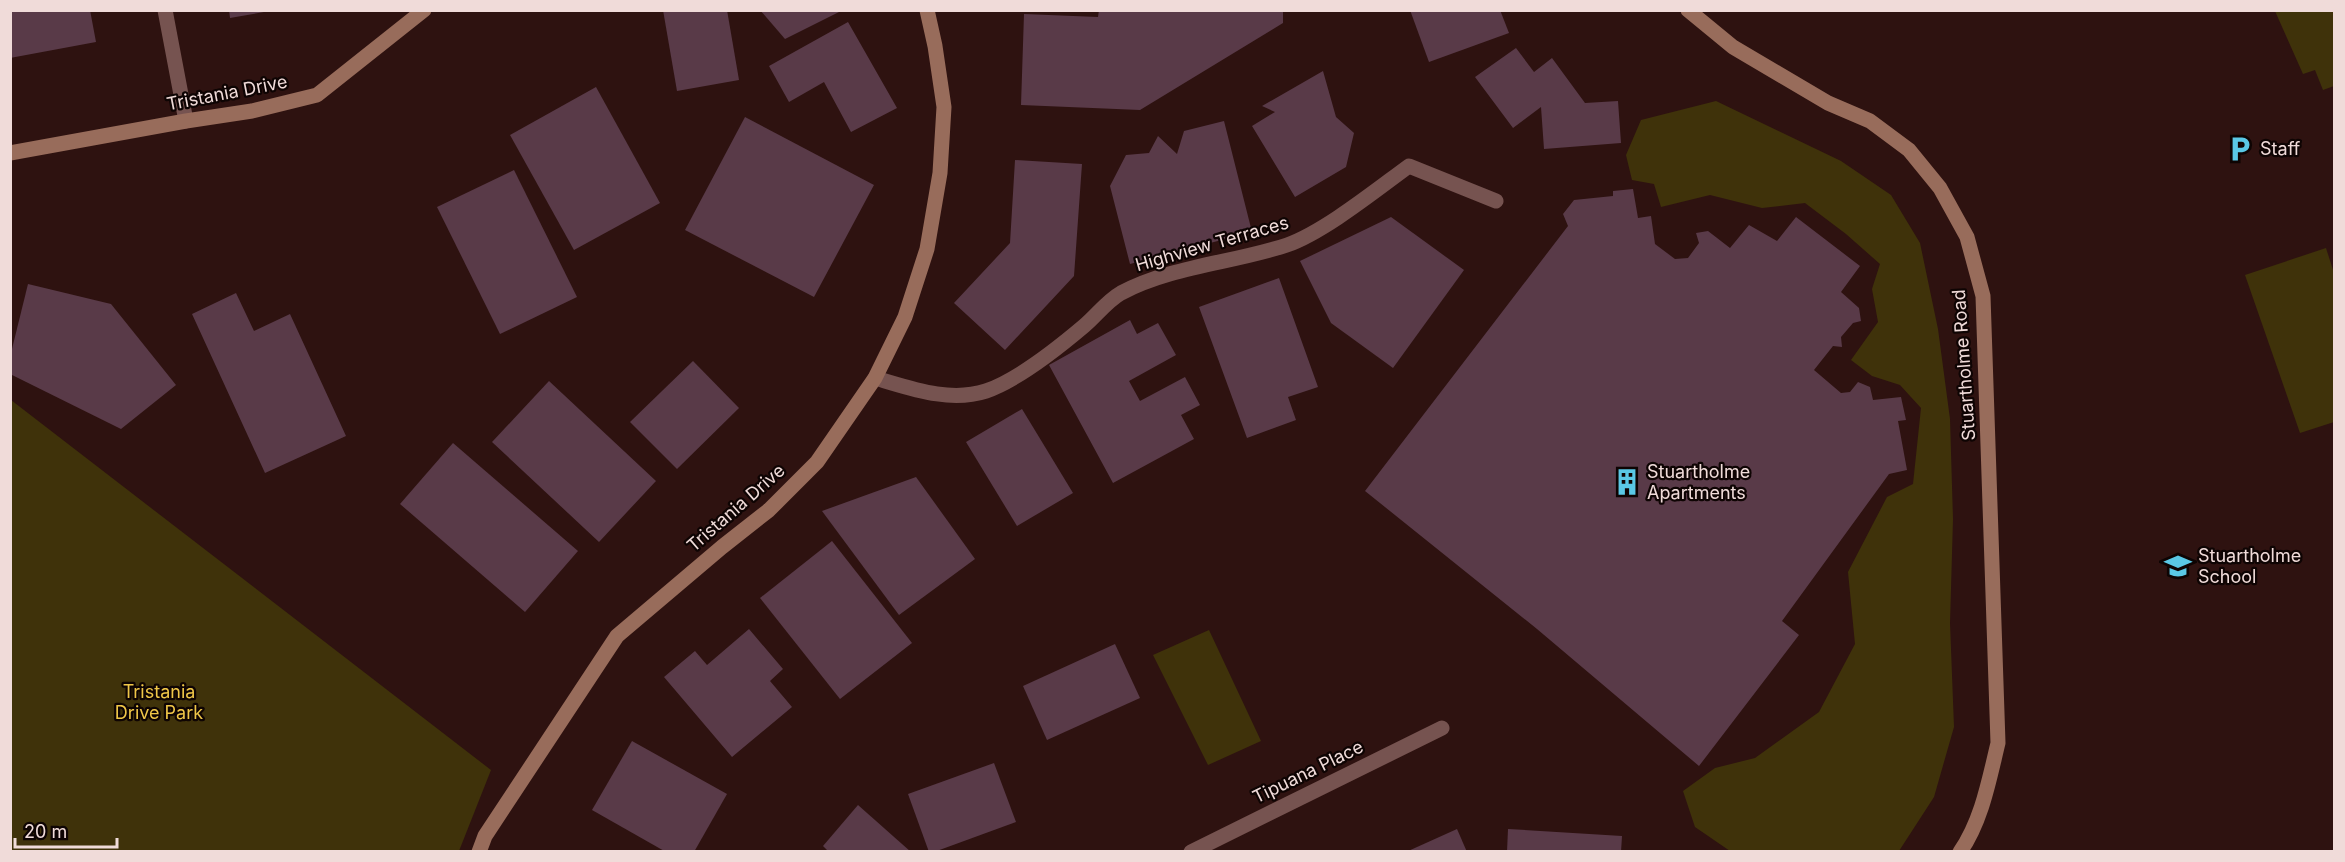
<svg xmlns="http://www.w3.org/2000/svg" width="2345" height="862" viewBox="0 0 2345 862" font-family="Inter,sans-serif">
<rect width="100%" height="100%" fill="#2e1210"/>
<g fill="#3f320a">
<polygon points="2275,11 2334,11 2334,86 2323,90 2315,70 2303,74"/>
<polygon points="1716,101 1841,161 1891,195 1920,243 1938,329 1950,419 1953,519 1950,623 1954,727 1934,797 1899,851 1730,851 1695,827 1683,791 1715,768 1755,758 1819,712 1855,644 1848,572 1887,497 1913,484 1921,408 1900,385 1872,376 1851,360 1878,322 1872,289 1880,264 1846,234 1805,203 1762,208 1710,195 1661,207 1654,184 1632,180 1626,155 1641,120"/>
<polygon points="2326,248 2334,273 2334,422 2300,433 2245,275"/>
<polygon points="11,400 491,770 459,851 11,851"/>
<polygon points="1209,630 1261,741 1208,765 1153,655"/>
</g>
<g fill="#593a48">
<polygon points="10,10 90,10 96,42 10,58"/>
<polygon points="229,10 264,10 264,12 230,18"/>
<polygon points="663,10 727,10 739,80 677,91"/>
<polygon points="760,10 843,10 785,39"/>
<polygon points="1099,10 1283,10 1283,23 1140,110 1021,105 1024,14 1098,17"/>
<polygon points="1410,10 1500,10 1509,33 1429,62"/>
<polygon points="848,22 897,108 851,132 824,82 789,102 769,66"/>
<polygon points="1516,48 1534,72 1552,58 1585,103 1618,101 1621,143 1544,149 1541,107 1513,128 1475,77"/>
<polygon points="1323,71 1336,117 1354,133 1346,167 1295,197 1252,126 1275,112 1262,106"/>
<polygon points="596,87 660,203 574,250 510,135"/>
<polygon points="745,117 874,185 814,297 685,230"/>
<polygon points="1224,121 1252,232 1130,264 1110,186 1126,155 1149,153 1158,136 1177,154 1184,131"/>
<polygon points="1015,160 1082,164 1074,276 1005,350 954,303 1010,243"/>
<polygon points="514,170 577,297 500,334 437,207"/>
<polygon points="1633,189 1638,218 1651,216 1655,244 1675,259 1688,258 1699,243 1696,233 1708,231 1730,248 1749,225 1777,241 1796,217 1860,266 1841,292 1859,308 1861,321 1853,323 1841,337 1842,347 1833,346 1814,370 1841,393 1850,392 1858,382 1870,387 1873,400 1901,397 1906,420 1898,421 1907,470 1889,474 1782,621 1799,635 1699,766 1537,629 1365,491 1568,226 1563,214 1574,200 1613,196 1613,191"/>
<polygon points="1391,217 1464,270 1393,368 1331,323 1300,261"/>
<polygon points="1279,278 1318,387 1288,397 1296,420 1247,438 1199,307"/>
<polygon points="28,284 111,304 176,385 121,429 10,374 10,357"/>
<polygon points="236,293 254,331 290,314 346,436 265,473 192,314"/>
<polygon points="1130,320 1137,334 1158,323 1176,355 1129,381 1140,401 1185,377 1200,405 1181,415 1194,439 1113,483 1049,365"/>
<polygon points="693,361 739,408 677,469 630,422"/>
<polygon points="549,381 656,481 599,542 492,442"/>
<polygon points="1022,409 1073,493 1017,526 966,442"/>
<polygon points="453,443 578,551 525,612 400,504"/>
<polygon points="916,477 975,559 899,615 822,511"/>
<polygon points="832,541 912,643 840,699 760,598"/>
<polygon points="749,629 783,669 770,681 792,707 732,757 664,677 695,651 707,665"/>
<polygon points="1115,644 1140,698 1047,740 1023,686"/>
<polygon points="632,741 727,794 694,852 666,852 592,810"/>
<polygon points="994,763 1016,822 934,852 929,852 908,794"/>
<polygon points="858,805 911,852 829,852 823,846"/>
<polygon points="1457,829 1467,852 1406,852"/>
<polygon points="1508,829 1622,836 1621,852 1507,852"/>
</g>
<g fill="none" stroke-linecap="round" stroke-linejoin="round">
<g stroke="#765350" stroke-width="15">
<polyline points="165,10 186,121"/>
<path d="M 875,378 C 910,388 949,403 986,391 C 1018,380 1058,348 1084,326 C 1096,316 1107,301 1121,293 C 1172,266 1233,263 1287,245 C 1324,232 1376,190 1409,166 L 1496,201"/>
<polyline points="1191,852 1442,728"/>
</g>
<g stroke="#986c5b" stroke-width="15">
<path d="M 1688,10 L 1733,47 L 1828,103 L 1870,121 L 1909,150 L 1940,188 L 1967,237 L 1983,296 L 1998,743 C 1989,780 1982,820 1960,852"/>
<polyline points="10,153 186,121 252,111 317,95 424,10"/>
<polyline points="479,852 485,836 617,636 722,547 769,510 817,462 875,378 905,317 927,249 940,173 944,107 935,46 927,10"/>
</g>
</g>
<defs>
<symbol id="parking-bare" viewBox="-9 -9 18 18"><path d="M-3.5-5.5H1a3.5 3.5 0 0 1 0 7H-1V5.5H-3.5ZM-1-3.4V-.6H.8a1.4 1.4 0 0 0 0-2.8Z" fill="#5ac8e6" stroke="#0e0403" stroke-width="2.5" paint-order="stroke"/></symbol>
<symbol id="building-bare" viewBox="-9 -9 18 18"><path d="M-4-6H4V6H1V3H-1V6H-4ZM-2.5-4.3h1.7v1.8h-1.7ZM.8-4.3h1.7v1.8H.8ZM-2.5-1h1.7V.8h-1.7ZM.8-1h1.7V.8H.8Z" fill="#5ac8e6" stroke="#0e0403" stroke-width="2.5" paint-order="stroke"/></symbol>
<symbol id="school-bare" viewBox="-9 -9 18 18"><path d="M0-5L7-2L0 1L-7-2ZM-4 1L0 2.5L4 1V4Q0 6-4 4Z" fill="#5ac8e6" stroke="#0e0403" stroke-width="2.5" paint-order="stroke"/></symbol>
</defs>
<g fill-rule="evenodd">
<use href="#parking-bare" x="2221" y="130" width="38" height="38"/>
<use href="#building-bare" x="1608" y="463" width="38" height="38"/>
<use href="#school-bare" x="2159" y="547" width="38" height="38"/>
</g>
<g text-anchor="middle" stroke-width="4.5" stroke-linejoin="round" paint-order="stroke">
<g font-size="18" fill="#f0dbd9" stroke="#0e0403">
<text transform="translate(227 93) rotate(-11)" y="6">Tristania Drive</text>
<text transform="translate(1212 244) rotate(-16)" y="6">Highview Terraces</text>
<text transform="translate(1964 365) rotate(-94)" y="6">Stuartholme Road</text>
<text transform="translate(736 508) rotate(-41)" y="6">Tristania Drive</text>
<text transform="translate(1308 772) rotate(-26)" y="6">Tipuana Place</text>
</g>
<g font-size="18" fill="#f0dbd9" stroke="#0e0403" text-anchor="start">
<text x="2260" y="155">Staff</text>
<text x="1647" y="478">Stuartholme<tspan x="1647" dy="21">Apartments</tspan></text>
<text x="2198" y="562">Stuartholme<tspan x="2198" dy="21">School</tspan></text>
</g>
<g font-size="18" fill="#efc648" stroke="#0e0403">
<text x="159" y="698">Tristania<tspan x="159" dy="21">Drive Park</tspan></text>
</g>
</g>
<rect width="2345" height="862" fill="none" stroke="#f0dbd9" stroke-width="24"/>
<path d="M15 838v9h102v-9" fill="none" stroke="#f0dbd9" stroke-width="3"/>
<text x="24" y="838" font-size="18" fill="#f0dbd9" stroke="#0e0403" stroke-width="4.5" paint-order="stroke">20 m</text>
</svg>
